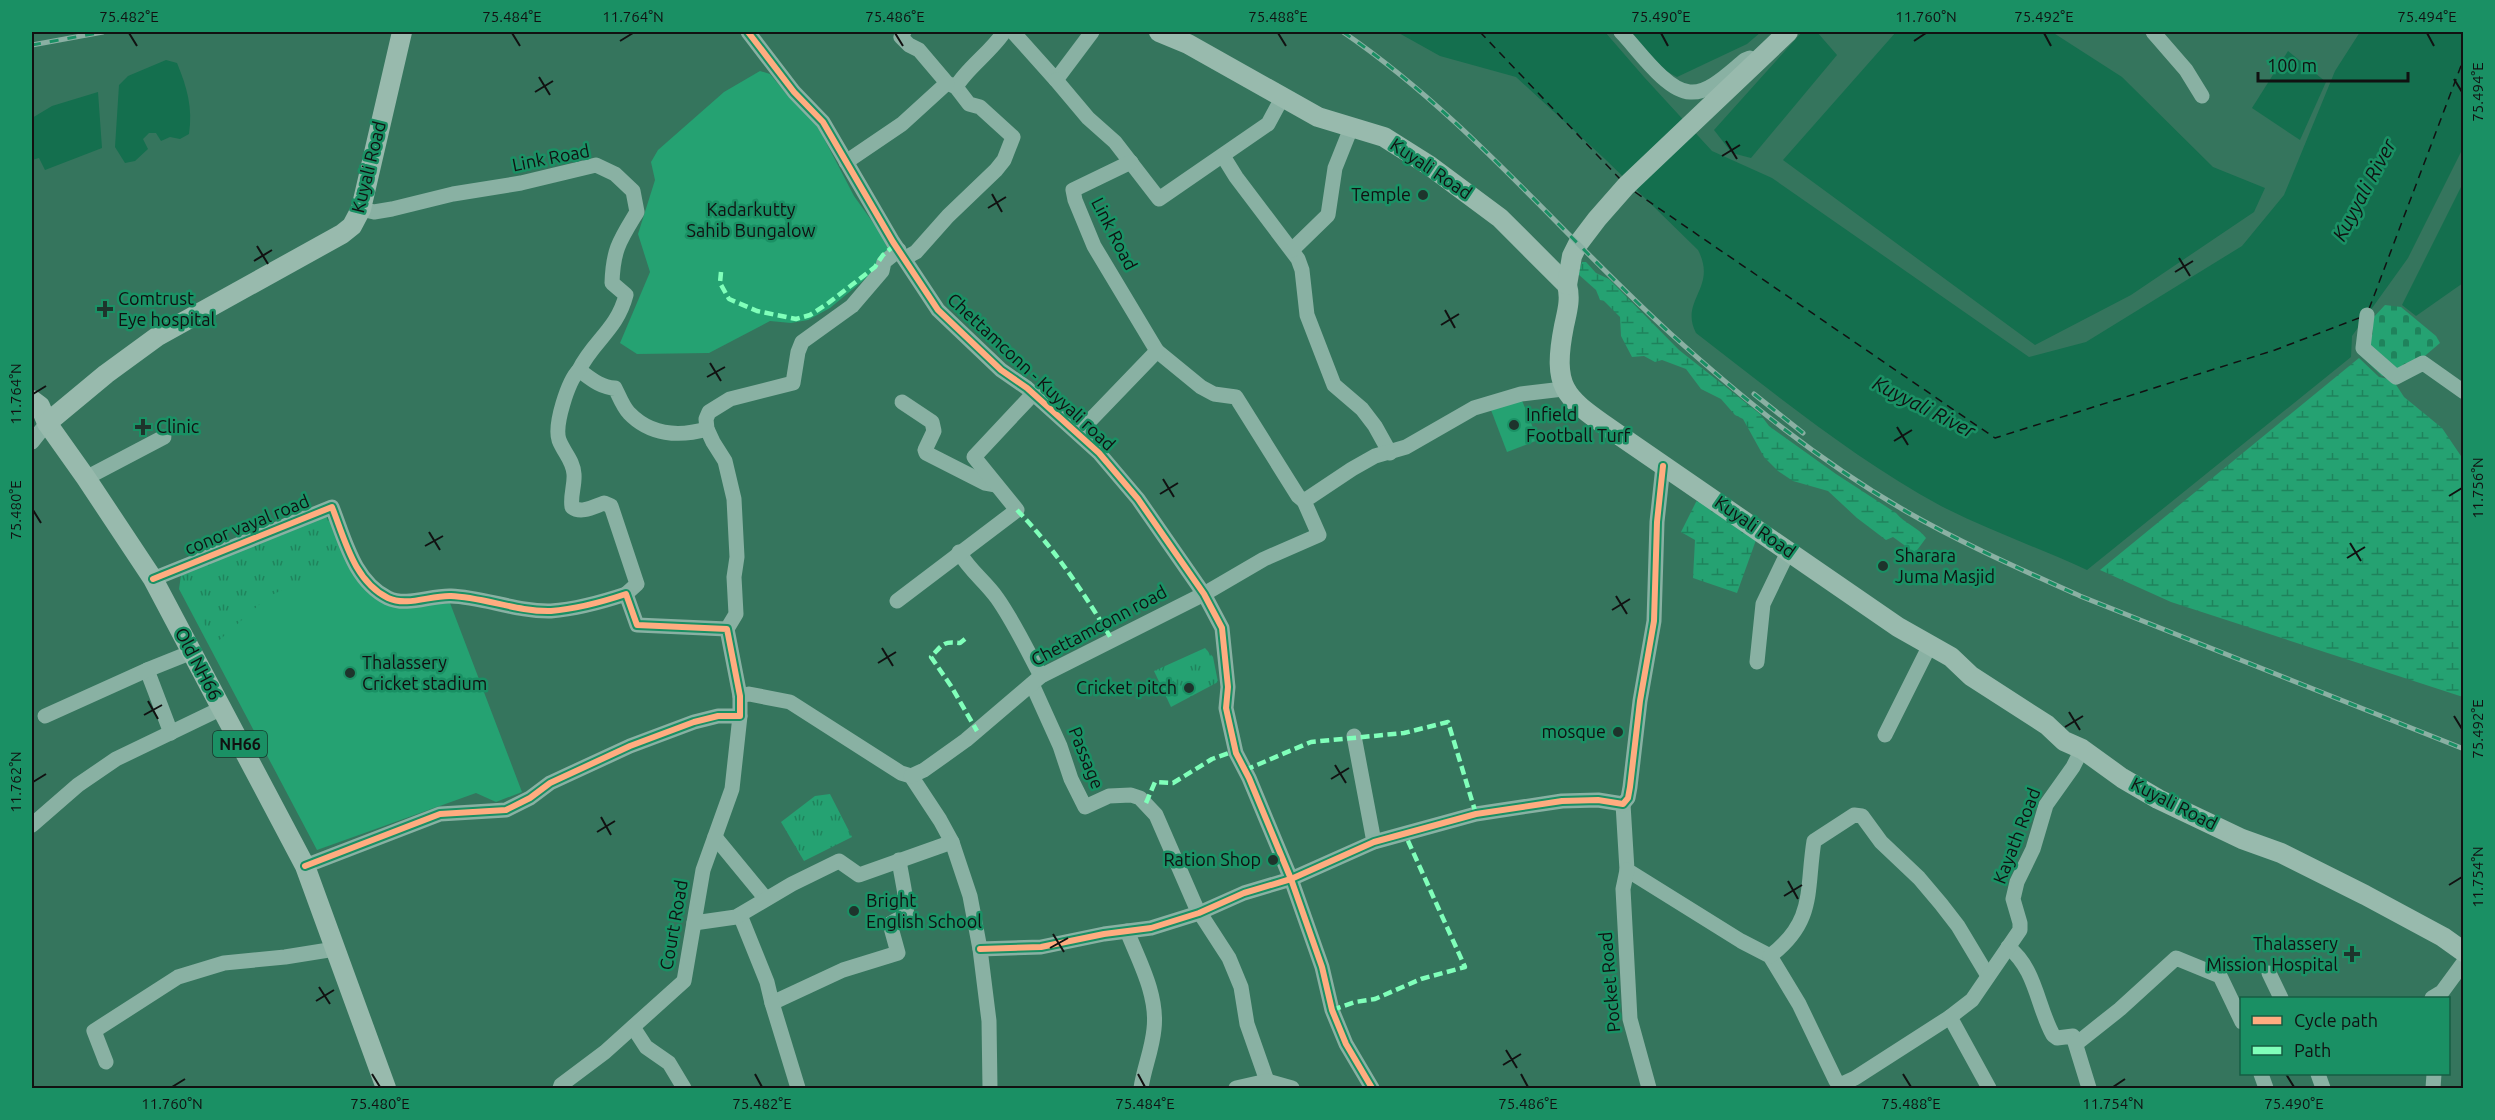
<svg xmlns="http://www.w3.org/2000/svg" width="2495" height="1120" viewBox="0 0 2495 1120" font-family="Ubuntu,sans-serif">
<defs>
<pattern id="wetland-marsh" width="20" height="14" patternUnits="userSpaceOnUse" patternTransform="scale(1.5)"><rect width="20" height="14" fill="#25a272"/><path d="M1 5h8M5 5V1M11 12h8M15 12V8" fill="none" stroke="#1f835c"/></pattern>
<pattern id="cemetery-stones" width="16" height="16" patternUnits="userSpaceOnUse" patternTransform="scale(1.5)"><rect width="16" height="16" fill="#25a272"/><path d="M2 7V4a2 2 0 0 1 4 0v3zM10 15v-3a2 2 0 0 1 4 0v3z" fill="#1f835c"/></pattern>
<pattern id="park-tufts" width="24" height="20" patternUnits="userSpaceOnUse" patternTransform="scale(1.5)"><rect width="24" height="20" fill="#25a272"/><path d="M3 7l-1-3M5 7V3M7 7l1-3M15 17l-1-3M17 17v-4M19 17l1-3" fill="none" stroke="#1f835c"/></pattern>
</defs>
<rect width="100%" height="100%" fill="#35755d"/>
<g fill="#25a272">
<polygon points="760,71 770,74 789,97 816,123 854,196 889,245 886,256 870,275 830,308 808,320 791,323 770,321 709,353 637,354 620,343 650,272 638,234 655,180 651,162 658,150 724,92"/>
<polygon points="1521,398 1538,440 1507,452 1491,410"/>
<polygon points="329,514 353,575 405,606 450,603 522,792 496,802 476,793 317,850 179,589 181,575"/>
</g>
<g fill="url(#wetland-marsh)">
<path d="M 1582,262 L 1586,262 L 1596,273 L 1609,279 L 1679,350 L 1760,414 L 1769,426 L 1836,474 L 1896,513 C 1905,524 1918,527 1926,538 L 1915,553 L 1893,537 L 1886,540 L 1857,518 L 1828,491 L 1793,481 L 1778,471 L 1764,457 L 1743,419 L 1735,415 L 1721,399 L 1701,389 L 1686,369 L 1662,360 L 1655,362 L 1644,356 L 1632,357 L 1621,336 L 1620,317 L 1604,301 L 1600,300 L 1596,290 L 1578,274 Z"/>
<polygon points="2359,358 2379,377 2393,380 2404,397 2442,428 2463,459 2463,697 2171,602 2100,570"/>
<polygon points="1698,498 1756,540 1737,593 1693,578 1695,540 1681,532"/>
</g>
<polygon fill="url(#cemetery-stones)" points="2385,305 2401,307 2436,336 2440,343 2413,366 2382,376 2357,352 2358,334"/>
<g fill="url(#park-tufts)">
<polygon points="329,514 346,556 319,574 269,596 215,644 185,588 181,575"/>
<polygon points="1205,648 1213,657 1218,682 1171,707 1154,671"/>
<polygon points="830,794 852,837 804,861 781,822 815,796"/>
</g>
<g fill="#146f4e">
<path d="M 1397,32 L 1605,32 L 1644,77 L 1712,151 L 1772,178 L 2029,357 L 2086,342 L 2242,246 L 2284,195 L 2335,71 L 2360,32 L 2463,32 L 2463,148 L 2408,258 L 2352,336 L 2351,357 L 2087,570 C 2039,548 1988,530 1941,506 C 1853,458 1775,394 1696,333 C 1679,300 1718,288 1698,250 L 1605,159 L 1516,77 L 1440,56 Z"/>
<polygon points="1628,32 1761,32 1747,44 1677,77 1666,71"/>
<polygon points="1802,32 1817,32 1837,55 1751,158 1732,153 1714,130"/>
<polygon points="1896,32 2052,32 2122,77 2213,167 2265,188 2254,212 2131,295 2035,345 1783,160"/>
<polygon points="2288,51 2326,82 2300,140 2252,108"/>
<path d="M 166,60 L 177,63 C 187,87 193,108 189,134 L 180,139 L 170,137 L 161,141 L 156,133 L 149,133 L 143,139 L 148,149 L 135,161 L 125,163 L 115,147 L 119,85 L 128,76 Z"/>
<polygon points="98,92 102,148 45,170 39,158 32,160 32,118 52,106"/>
<polygon points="2463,183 2463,283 2416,316 2402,305"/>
</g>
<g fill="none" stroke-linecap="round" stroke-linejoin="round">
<g stroke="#111" stroke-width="1.5" stroke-dasharray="8 6" stroke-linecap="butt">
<polyline points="1480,32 1620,179"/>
<polyline points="1635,192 1995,438 2275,350 2359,318"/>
<polyline points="2369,309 2464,58"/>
</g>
<g stroke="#89b1a3" stroke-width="15">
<polyline points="748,32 794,92 823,122 893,242 938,310 1001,370 1027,388 1099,453 1138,499 1204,594 1222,628 1228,687 1226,708 1236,753 1249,778 1291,879 1322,967 1332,1010 1346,1044 1372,1088"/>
<polyline points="904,32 901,37 909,45 919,50 947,83 956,87 969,104 980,107 1013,137 1004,160 996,170 948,216 916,252 905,258"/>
<polyline points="1013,32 1056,80 1092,32"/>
<path d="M 1621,32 C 1637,48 1666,91 1690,92 C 1709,94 1731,71 1745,60 L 1750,58 L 1754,65"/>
<polyline points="2153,32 2186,70 2202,96"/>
<polyline points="1056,80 1088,118 1115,142 1159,199 1268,124 1282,98"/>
<path d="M 956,87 C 966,69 991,52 1004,32"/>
<polyline points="1223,156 1236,177 1298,259 1302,270 1307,315 1334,385 1362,409 1375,426 1390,453"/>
<polyline points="846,162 902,124 947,83"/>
<path d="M 361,209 L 374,212 L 392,209 L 453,194 L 521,183 L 596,165 L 615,174 L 633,191 L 637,212 C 620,240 613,249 612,283 L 626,295 C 617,330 593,341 579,370 C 590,378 601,388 615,388 C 619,396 623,407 629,413 C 650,435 679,437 707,429"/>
<polyline points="1292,250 1328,215 1335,168 1351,128"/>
<polyline points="2367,315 2363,348 2396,377 2423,363 2464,392"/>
<polyline points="1157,351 1201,387 1214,394 1236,397 1298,496 1304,501"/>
<path d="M 579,370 C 568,381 554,425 559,440 C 564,453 573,460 574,474 C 575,485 570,496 572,507 C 581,514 593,507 604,503 L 611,506 L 637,584 L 626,594"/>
<polyline points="902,402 932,422 934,431 925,450 926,453 985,483 996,485"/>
<polyline points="1078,433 1157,351 1094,246 1075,200 1073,190 1131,162"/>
<polyline points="32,442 47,423"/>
<polyline points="86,478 164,437"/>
<path d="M 959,552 C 970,571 985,581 997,598 C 1014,622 1027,650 1041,676"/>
<path d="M 153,579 L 332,507 C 345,540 354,581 388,598 C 407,607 431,595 451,596 C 483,597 518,612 551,611 C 576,609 602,602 626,594 L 637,625 L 727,629 L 740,696 L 740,716 L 718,716 L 694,722 L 630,746 L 550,783 L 530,798 L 506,810 L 440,814 L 305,866"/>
<polyline points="897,601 1017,510 974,457 1033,394"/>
<polyline points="727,629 736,614 734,577 737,557 734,499 725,461 713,442 707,429 706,419 709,412 730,399 793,383 798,352 802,342 852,306 882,271 884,262 899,250"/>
<polyline points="1757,662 1763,604 1788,552"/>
<polyline points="147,670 171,733"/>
<polyline points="1032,684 1060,746 1071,779 1085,807 1109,796 1131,795 1140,798 1156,815 1196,907 1229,958 1241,987 1247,1024 1267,1081"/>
<polyline points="740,696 749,694 790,702 901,773 911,776 940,820 952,842 970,896 980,949 989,1021 990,1088"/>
<polyline points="45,716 147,670 192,652"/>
<polyline points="1885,735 1930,645"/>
<polyline points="1354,736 1374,842"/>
<polyline points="911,776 924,770 966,740 1041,676 1204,594 1264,559 1319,535 1304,501 1352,469 1375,456 1406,447 1474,408 1521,394 1563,389"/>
<polyline points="1623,804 1627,870 1741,941 1770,956 1799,1004 1836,1081 1842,1084 1855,1078 1950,1017"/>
<polyline points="32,825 78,785 116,759 222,708"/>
<polyline points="715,837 766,899"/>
<polyline points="1627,870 1623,889 1630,1019 1649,1088"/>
<path d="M 740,915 L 767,982 L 772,1003 L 843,970 L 898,953 L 890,924 C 894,920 902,919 906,914 C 909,909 900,869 899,860"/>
<polyline points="694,923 736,917 792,884 839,861 859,875 952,842"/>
<path d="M 1127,931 C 1139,961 1158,995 1154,1029 C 1152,1050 1144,1068 1141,1088"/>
<path d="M 2008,947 C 2036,969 2037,1006 2053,1035 L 2057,1038 L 2073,1036 L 2089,1088"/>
<polyline points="980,949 1041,947 1104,934 1151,928 1199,913 1244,893 1291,879 1374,842 1476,814 1562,801 1598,800 1623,804 1628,798 1630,787 1640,701 1654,621 1657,522 1663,466"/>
<path d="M 1770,956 C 1816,921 1806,890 1814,841 L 1854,815 L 1862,816 L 1881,842 L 1919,878 L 1941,904 L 1958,926 L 1988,976"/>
<polyline points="2269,973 2281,998"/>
<polyline points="2432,998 2442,992 2464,962"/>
<polyline points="772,1003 798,1088"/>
<polyline points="633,1027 646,1047 669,1063 684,1088"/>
<polyline points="2076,1044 2120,1009 2176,958 2220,976 2242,1022"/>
<polyline points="106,1062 94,1031 178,977 224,963 285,957 335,949"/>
<polyline points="2261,1074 2266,1088"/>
<polyline points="2318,1074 2323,1088"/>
<polyline points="560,1088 561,1085 605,1052 684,981 703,870 732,789 740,716"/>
<polyline points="1236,1088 1267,1081 1292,1088"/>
<polyline points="1989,1088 1950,1017 1972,1000 2020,930 2020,923 2013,899 2017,882 2033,849 2046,805 2073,767 2082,749"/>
<polyline points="2433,1088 2434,1074"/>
</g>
<g stroke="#98baad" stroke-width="20">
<path d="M 1159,32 L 1188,44 L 1318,117 L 1384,137 L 1430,166 L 1500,218 L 1567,285 C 1571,299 1567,312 1564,326 C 1551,392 1567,398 1616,433 L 1898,627 L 1951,657 L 1971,676 L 2047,725 L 2064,741 L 2082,749 L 2122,778 L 2158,799 L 2242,839 L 2281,853 L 2365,895 L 2443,937 L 2464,952"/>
<polyline points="1567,285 1572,256 1578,244 1597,219 1626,186 1788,32"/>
<polyline points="32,400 40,406 47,423 86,478 153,579 305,866 386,1088"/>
<polyline points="47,423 106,374 158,336 342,234 352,226 361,209 402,32"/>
</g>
<defs>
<g id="rail">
<path d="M 1343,32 C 1466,116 1561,234 1671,334 C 1743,399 1818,460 1902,509 C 1959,542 2020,569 2080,596 L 2464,749"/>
<polyline points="32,45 103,32"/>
<polyline points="1754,394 1803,433"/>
</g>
</defs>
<use href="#rail" stroke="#8ab0a3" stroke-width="5"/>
<use href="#rail" stroke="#1a9064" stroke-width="3" stroke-dasharray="9" stroke-linecap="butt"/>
<g stroke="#80ffba" stroke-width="4.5" stroke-dasharray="9 4.5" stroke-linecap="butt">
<polyline points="721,272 720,283 729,299 757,311 796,319 810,315 827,304 875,267 883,255 895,245"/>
<path d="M 1017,510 C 1054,548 1085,594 1112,640"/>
<path d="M 965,639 L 960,643 C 943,641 943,644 931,657 L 951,686 L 977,731"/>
<polyline points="1245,770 1311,742 1404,733 1448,722 1476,814"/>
<polyline points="1146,803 1155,782 1173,783 1212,759 1232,752 1236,753"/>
<polyline points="1332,1010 1355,1002 1375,999 1421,979 1465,967 1404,832"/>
</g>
<defs>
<g id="cycleway">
<polyline points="748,32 794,92 823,122 893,242 938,310 1001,370 1027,388 1099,453 1138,499 1204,594 1222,628 1228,687 1226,708 1236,753 1249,778 1291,879 1322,967 1332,1010 1346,1044 1372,1088"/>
<path d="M 153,579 L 332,507 C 345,540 354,581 388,598 C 407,607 431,595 451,596 C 483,597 518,612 551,611 C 576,609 602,602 626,594 L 637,625 L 727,629 L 740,696 L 740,716 L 718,716 L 694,722 L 630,746 L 550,783 L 530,798 L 506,810 L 440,814 L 305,866"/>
<polyline points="980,949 1041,947 1104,934 1151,928 1199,913 1244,893 1291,879 1374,842 1476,814 1562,801 1598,800 1623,804 1628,798 1630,787 1640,701 1654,621 1657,522 1663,466"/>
</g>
</defs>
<use href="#cycleway" stroke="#1a9064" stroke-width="10"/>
<use href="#cycleway" stroke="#ffac80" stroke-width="6"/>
</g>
<path fill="none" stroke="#111" stroke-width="2" d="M 129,33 L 137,46M 512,33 L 520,46M 895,33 L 903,46M 1278,33 L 1286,46M 1661,33 L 1668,46M 2044,33 L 2051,46M 2427,33 L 2434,46M 620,41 L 633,33M 1914,41 L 1926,33M 539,77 L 550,95M 2454,79 L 2462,92M 535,92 L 553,81M 1726,141 L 1737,159M 1722,156 L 1740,145M 992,194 L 1002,212M 988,208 L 1006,197M 257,246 L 268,264M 2179,258 L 2190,276M 254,261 L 272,250M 2175,272 L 2193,261M 1445,310 L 1455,328M 1441,325 L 1459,314M 710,363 L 721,381M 707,377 L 725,367M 33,394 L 46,386M 1897,427 L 1908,445M 1894,441 L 1912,430M 1163,479 L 1174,497M 1160,494 L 1178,483M 2449,496 L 2462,488M 33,510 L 41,523M 429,532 L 440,550M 2350,543 L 2361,561M 425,546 L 443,536M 2347,558 L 2365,547M 1616,596 L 1627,614M 1612,610 L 1630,599M 882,648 L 893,666M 878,663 L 896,652M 148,701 L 158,719M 2069,712 L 2080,730M 144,715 L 162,705M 2454,716 L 2462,729M 2065,727 L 2083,716M 1335,765 L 1346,783M 1331,779 L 1349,768M 33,782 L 46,774M 601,817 L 611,835M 597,832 L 615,821M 1788,881 L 1798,899M 2449,885 L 2462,877M 1784,896 L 1802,885M 1053,934 L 1064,952M 1050,948 L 1068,938M 319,987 L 330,1004M 316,1001 L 334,990M 1506,1050 L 1517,1068M 1503,1065 L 1521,1054M 372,1074 L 380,1087M 755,1074 L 762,1087M 1138,1074 L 1145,1087M 1521,1074 L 1528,1087M 1903,1074 L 1911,1087M 2286,1074 L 2294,1087M 172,1087 L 185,1079M 2113,1087 L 2125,1079"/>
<g fill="#1e342c" stroke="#1a9064" stroke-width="2">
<circle cx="1423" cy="195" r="6"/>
<path d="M102 300h6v6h6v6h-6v6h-6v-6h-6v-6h6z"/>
<circle cx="1514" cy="425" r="6"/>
<path d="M140 418h6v6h6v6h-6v6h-6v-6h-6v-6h6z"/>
<circle cx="1883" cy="566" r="6"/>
<circle cx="350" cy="673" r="6"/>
<circle cx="1189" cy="688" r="6"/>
<circle cx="1618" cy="732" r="6"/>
<circle cx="1273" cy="860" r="6"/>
<circle cx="854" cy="911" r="6"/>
<path d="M2349 945h6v6h6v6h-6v6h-6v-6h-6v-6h6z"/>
</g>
<g text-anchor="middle" stroke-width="5" stroke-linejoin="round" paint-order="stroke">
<rect fill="#1a9064" stroke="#14372a" stroke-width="1.5" x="213" y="731" width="54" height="26" rx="4.5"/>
<g font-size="16" font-weight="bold" fill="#111">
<text x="240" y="750">NH66</text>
</g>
<g font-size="18" fill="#111" stroke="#1a9064">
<text transform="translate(551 158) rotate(-11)" y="6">Link Road</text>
<text transform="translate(369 167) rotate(-76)" y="6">Kuyali Road</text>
<text transform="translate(1431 169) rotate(34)" y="6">Kuyali Road</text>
<text transform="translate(1114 234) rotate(63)" y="6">Link Road</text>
<text transform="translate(1031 372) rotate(43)" y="6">Chettamconn - Kuyyali road</text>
<text transform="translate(247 525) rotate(-22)" y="6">conor vayal road</text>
<text transform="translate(1755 527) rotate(35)" y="6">Kuyali Road</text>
<text transform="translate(1099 626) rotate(-28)" y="6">Chettamconn road</text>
<text transform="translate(198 664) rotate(62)" y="6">Old NH66</text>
<text transform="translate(1086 758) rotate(68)" y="6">Passage</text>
<text transform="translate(2174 804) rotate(27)" y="6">Kuyali Road</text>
<text transform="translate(2017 836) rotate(-69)" y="6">Kayath Road</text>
<text transform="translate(674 925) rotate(-80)" y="6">Court Road</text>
<text transform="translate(1610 982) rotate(-95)" y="6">Pocket Road</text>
</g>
<g font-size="18" fill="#111" stroke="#1a9064" text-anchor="start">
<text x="1411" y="201" text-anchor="end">Temple</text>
<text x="118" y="305">Comtrust<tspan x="118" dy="21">Eye hospital</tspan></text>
<text x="1526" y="421">Infield<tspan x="1526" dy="21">Football Turf</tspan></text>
<text x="156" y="433">Clinic</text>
<text x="1895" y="562">Sharara<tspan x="1895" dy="21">Juma Masjid</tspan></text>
<text x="362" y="669">Thalassery<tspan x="362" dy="21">Cricket stadium</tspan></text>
<text x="1177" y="694" text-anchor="end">Cricket pitch</text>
<text x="1606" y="738" text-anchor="end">mosque</text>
<text x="1261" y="866" text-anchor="end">Ration Shop</text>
<text x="866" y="907">Bright<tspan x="866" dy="21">English School</tspan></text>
<text x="2338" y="950" text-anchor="end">Thalassery<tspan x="2338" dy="21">Mission Hospital</tspan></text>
</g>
<g font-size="18" fill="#111" stroke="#1a9064">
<text x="751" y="216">Kadarkutty<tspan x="751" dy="21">Sahib Bungalow</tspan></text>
</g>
<g font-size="20" font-style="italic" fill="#111" stroke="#1a9064">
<text transform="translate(2364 190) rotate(-62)" y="7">Kuyyali River</text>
<text transform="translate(1924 407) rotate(27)" y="7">Kuyyali River</text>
</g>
</g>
<rect width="2495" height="1120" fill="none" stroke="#1a9064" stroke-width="66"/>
<rect x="2240" y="997" width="210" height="78" fill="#1a9064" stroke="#165d43" stroke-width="1.5"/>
<rect x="2252" y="1016" width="30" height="9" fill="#ffac80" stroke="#165d43" stroke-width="1.5"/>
<text x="2294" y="1027" font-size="18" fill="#111111">Cycle path</text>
<rect x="2252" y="1046" width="30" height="9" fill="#80ffba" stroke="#165d43" stroke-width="1.5"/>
<text x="2294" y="1057" font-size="18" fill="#111111">Path</text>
<path d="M2258 72v9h150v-9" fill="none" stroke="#111111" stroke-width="3"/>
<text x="2267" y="72" font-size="18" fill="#111111" stroke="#1a9064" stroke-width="4.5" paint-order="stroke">100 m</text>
<rect x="33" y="33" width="2429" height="1054" fill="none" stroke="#111" stroke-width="2"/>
<g font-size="15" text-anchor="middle" fill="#111">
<text x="129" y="22">75.482°E</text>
<text x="512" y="22">75.484°E</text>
<text x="633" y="22">11.764°N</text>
<text x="895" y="22">75.486°E</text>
<text x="1278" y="22">75.488°E</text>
<text x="1661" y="22">75.490°E</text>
<text x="1926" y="22">11.760°N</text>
<text x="2044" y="22">75.492°E</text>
<text x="2427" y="22">75.494°E</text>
<text transform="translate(2478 92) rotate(-90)" y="5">75.494°E</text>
<text transform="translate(16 394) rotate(-90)" y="5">11.764°N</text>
<text transform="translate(2478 488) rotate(-90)" y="5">11.756°N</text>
<text transform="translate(16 510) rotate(-90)" y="5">75.480°E</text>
<text transform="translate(2478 729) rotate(-90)" y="5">75.492°E</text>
<text transform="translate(16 782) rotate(-90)" y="5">11.762°N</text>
<text transform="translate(2478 877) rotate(-90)" y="5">11.754°N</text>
<text x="172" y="1109">11.760°N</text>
<text x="380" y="1109">75.480°E</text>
<text x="762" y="1109">75.482°E</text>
<text x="1145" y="1109">75.484°E</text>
<text x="1528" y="1109">75.486°E</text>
<text x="1911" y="1109">75.488°E</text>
<text x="2113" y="1109">11.754°N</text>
<text x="2294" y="1109">75.490°E</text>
</g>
</svg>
